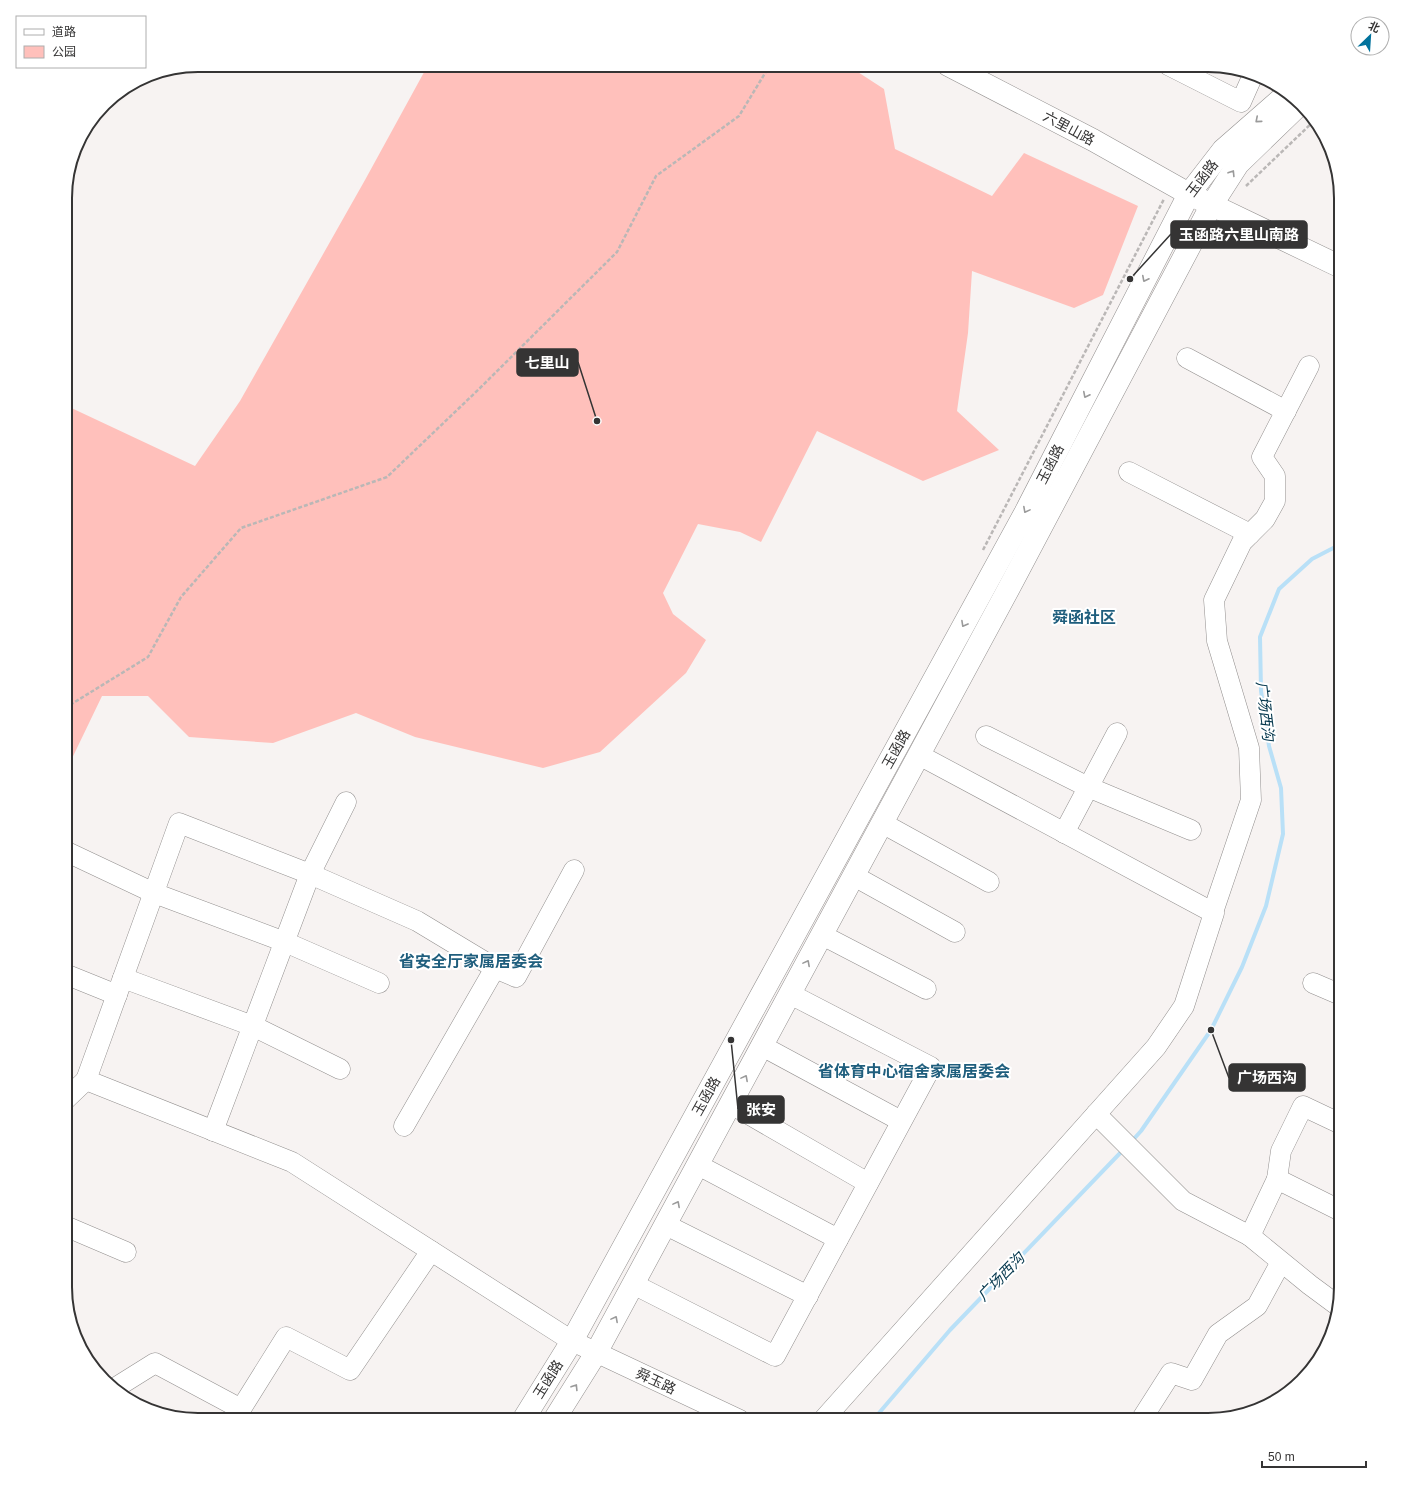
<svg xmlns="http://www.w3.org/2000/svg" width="1406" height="1485" viewBox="0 0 1406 1485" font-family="Arial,'Noto Sans SC',sans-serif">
<rect width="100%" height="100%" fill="#f7f3f2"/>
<polygon fill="#ffc0bb" points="428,65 847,65 884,89 895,149 992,196 1024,153 1138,206 1103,295 1074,308 972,271 968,333 957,411 999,450 923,481 817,431 761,542 740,532 698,524 663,593 673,614 706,640 686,673 600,752 543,768 415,737 356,713 273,743 189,737 148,696 102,696 65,773 65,405 195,466 240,401 365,180"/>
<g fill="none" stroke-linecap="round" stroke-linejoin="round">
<g stroke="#b9e0f7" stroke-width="4">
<polyline points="1132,1141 1141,1131 1211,1030 1242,967 1266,906 1283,834 1281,788 1269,746 1261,691 1260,637 1279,589 1312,559 1341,544"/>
<polyline points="873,1420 950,1330 1124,1149"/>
</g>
<defs>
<g id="minor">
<polyline points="1168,65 1241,102 1253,75"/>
<polyline points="1187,358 1286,411"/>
<polyline points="1129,472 1250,534"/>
<polyline points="986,736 1088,787 1191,830"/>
<polyline points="882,823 989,882"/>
<polyline points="1064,833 1117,733"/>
<polyline points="65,851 154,893 285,942 379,983"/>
<polyline points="574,870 516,977 495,968 417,921 310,874 179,823 86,1080 292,1162 572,1341 740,1420"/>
<polyline points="854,876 955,932"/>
<polyline points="1214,909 1251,800 1249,748 1217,641 1214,600 1242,542 1265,519 1275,501 1275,476 1262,457 1309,366"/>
<polyline points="822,935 926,989"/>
<polyline points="65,974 117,995"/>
<polyline points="123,978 253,1026 340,1069"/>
<polyline points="1313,983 1341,995"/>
<polyline points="762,1046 901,1121"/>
<polyline points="65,1100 86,1080"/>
<polyline points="731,1104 868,1183"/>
<polyline points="1096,1114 1183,1201 1250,1236 1277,1179 1341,1211"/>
<polyline points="404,1126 495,968"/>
<polyline points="213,1131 310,874 346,802"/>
<polyline points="698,1165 838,1239"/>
<polyline points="1277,1179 1281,1151 1303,1106 1341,1124"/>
<polyline points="666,1225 808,1296"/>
<polyline points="65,1226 126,1252"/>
<polyline points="1250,1236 1310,1285 1337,1305"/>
<polyline points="633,1284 775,1356 931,1067 790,994"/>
<polyline points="115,1388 155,1363 241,1409 286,1337 350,1370 431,1251"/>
<polyline points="823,1420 1156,1047 1184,1006 1214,913 919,755"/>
<polyline points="1141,1420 1171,1373 1192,1380 1218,1334 1257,1306 1281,1262"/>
</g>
<g id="major">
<polyline points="948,65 1093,140 1189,194 1341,267"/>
<polyline points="523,1420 572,1341 1025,513 1189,194 1223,150 1287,94"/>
<polyline points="554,1420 596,1353 1009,588 1211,206 1238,164 1300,104"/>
</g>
</defs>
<use href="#minor" stroke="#928f8e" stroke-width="21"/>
<use href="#major" stroke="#928f8e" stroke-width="23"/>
<g stroke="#bab7b6" stroke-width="2.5" stroke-dasharray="4 2" stroke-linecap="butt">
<polyline points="1246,186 1314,121"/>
<polyline points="983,550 1164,199"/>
<polyline points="65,708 148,657 181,597 241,528 387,477 479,389 617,252 656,176 739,116 770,65"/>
</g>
<use href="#minor" stroke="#fff" stroke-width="20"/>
<use href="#major" stroke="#fff" stroke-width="22"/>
</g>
<defs><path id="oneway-chevron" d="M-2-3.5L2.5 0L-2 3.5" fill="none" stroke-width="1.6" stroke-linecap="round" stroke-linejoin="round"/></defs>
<g stroke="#9a9a9a">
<use href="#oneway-chevron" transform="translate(1258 120) rotate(139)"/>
<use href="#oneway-chevron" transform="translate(1232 173) rotate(-58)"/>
<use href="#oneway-chevron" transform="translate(1145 279) rotate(117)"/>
<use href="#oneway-chevron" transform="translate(1086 395) rotate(117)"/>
<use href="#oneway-chevron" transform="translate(1026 510) rotate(118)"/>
<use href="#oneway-chevron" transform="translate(964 624) rotate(119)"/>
<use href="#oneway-chevron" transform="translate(807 963) rotate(-62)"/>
<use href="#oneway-chevron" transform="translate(745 1078) rotate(-62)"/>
<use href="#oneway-chevron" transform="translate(677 1204) rotate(-62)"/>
<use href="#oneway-chevron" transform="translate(615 1319) rotate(-62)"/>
<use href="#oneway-chevron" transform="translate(575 1387) rotate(-58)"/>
</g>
<g text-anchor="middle" stroke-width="4" stroke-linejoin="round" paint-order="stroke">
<g font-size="14" fill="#353434" stroke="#fff">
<text transform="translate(1069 128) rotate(28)" y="5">六里山路</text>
<text transform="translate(1202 178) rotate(-53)" y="5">玉函路</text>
<text transform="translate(1050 464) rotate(-63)" y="5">玉函路</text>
<text transform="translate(896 749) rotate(-61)" y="5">玉函路</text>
<text transform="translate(706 1096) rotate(-61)" y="5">玉函路</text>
<text transform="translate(548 1379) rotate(-58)" y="5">玉函路</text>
<text transform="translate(656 1381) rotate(25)" y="5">舜玉路</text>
</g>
<g font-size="15" font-style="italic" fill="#03364c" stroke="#fff">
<text transform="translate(1265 711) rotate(83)" y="5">广场西沟</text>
<text transform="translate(1001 1277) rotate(-46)" y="5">广场西沟</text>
</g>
<g font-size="16" font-weight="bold" fill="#1f5e7d" stroke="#fff">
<text x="1084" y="623">舜函社区</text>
<text x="471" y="967">省安全厅家属居委会</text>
<text x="914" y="1077">省体育中心宿舍家属居委会</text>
</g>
</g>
<path d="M0 0H1406V1485H0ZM198 72H1208A126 126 0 0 1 1334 198V1287A126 126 0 0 1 1208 1413H198A126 126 0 0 1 72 1287V198A126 126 0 0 1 198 72Z" fill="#fff" fill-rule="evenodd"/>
<path fill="none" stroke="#353434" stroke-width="2" d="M198 72H1208A126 126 0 0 1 1334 198V1287A126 126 0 0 1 1208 1413H198A126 126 0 0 1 72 1287V198A126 126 0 0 1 198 72Z"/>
<path fill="none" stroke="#353434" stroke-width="1.5" d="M1130 279L1171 234M597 421L578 362M1211 1030L1229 1078M731 1040L738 1109"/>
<g fill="#353434" stroke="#fff" stroke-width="1.5">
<circle cx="1130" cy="279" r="4"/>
<circle cx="597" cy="421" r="4"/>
<circle cx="1211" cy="1030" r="4"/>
<circle cx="731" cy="1040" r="4"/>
</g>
<g fill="#353434" stroke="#353434" stroke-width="1.5">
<rect x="1171" y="221" width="136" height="27" rx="4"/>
<rect x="517" y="349" width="61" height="27" rx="4"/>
<rect x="1229" y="1064" width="76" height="27" rx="4"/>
<rect x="738" y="1096" width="46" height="27" rx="4"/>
</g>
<g font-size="15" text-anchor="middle" font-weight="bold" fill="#fff">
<text x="1239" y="240">玉函路六里山南路</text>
<text x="547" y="368">七里山</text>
<text x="1267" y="1083">广场西沟</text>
<text x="761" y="1115">张安</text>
</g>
<rect x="16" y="16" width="130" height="52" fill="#ffffff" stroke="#aeaeae"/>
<rect x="24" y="29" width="20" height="6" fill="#ffffff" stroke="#aeaeae"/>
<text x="52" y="36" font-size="12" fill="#353434">道路</text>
<rect x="24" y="46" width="20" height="12" fill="#ffc0bb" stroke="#aeaeae"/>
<text x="52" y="56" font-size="12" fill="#353434">公园</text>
<g transform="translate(1370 36) rotate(25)"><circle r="19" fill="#ffffff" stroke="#aeaeae"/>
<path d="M0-3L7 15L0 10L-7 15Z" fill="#02739d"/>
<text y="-6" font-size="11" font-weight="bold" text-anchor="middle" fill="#353434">北</text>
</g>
<path d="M1262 1461v6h104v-6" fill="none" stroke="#353434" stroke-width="2"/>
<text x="1268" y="1461" font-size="12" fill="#353434" stroke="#ffffff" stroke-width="3" paint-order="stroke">50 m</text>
</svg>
